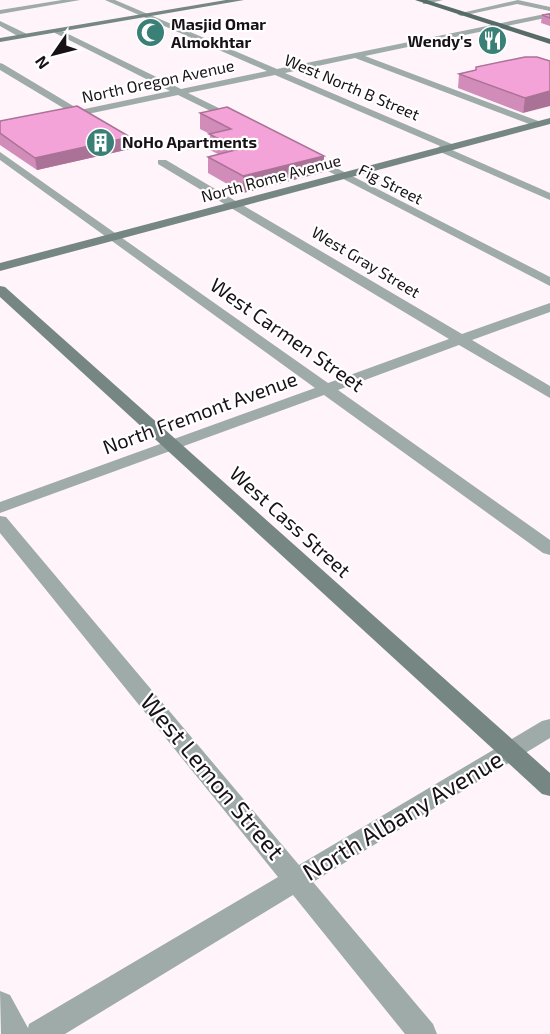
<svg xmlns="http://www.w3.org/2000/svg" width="550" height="1034" viewBox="0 0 550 1034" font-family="'Exo 2',sans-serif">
<rect width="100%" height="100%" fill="#fef4fa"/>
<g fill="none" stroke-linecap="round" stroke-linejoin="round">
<g fill="#9faba9" fill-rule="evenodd">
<polygon points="62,0 80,0 0,14 0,10"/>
<polygon points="105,0 115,0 277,69 550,13 550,17 365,56 541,122 541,126 537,127 355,58 285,73 454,145 455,147 452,150 550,193 550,200 438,151 437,149 440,146 275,75 188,93 239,118 239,122 235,123 178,95 64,119 61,118 61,114 70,112 0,70 0,63 3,64 80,110 170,91 55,33 55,29 58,29 181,89 267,71"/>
<polygon points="423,0 443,0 426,4 423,4"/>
<polygon points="518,0 550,7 550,11 517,4 461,16 457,14"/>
<polygon points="0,21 27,34 28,36 21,38 0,26"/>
<polygon points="303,151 550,277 550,286 299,156 299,152"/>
<polygon points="0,152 328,383 449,339 158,164 158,160 166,160 462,334 550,303 550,312 472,340 550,386 550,398 459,345 338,390 550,540 550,555 543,553 324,395 0,513 0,502 315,388 0,160"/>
<polygon points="0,516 6,517 299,865 542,721 550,719 550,738 313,882 433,1024 437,1034 405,1034 293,895 65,1034 1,1034 0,991 10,995 28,1028 29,1024 278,877 0,533"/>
</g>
<g fill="#758683" fill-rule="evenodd">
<polygon points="226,0 244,0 0,42 0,38"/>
<polygon points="550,118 550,124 0,271 0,263"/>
<polygon points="0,286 5,287 550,773 550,796 542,794 0,297"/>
</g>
<polygon fill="#576c68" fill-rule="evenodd" points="415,0 427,0 550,39 550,44"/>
</g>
<g fill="#d18cb9">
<polygon points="550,14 550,26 541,23 542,15"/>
<polygon points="537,57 523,113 458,88 459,74"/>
<polygon points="200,113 324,156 324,172 243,193 208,173 208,157 218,154 210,150 210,134 200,129"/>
<polygon points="0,121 130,149 37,170 0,145"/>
</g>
<g fill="#aa7296">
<polygon points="550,91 550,106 523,113 525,98"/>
<polygon points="130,137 130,149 37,170 35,158"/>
<polygon points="324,156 324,172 243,193 243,176"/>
</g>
<g fill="#f3a3d7" stroke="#aa7296" stroke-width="1.5">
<polygon points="550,14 550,18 542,15"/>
<polygon points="525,57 537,57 550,61 550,91 525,98 459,74 476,70 476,67"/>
<polygon points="77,106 130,137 35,158 0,133 0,121"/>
<polygon points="227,107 324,156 243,176 208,157 239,149 209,134 231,129 200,113"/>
</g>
<defs>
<symbol id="mosque-disc" viewBox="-11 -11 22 22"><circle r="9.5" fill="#3a8076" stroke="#fff"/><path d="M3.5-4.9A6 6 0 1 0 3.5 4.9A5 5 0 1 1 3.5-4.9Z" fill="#fff"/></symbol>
<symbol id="restaurant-disc" viewBox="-11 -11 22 22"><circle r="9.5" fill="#3a8076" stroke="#fff"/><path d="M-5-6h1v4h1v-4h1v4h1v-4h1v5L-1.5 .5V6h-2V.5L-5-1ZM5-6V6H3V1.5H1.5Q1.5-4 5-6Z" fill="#fff"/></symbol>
<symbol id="building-disc" viewBox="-11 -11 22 22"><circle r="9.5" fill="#3a8076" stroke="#fff"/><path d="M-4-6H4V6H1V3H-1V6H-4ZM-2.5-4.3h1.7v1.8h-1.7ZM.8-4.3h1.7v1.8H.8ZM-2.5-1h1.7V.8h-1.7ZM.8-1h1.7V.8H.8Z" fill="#fff"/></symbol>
</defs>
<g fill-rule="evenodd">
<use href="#mosque-disc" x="134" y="16" width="33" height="33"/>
<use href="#restaurant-disc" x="476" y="24" width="33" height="33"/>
<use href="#building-disc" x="84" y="126" width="33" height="33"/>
</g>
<g text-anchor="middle" stroke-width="4.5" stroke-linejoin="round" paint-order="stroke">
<g font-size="16" font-weight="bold" fill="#181115" stroke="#fff" text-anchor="start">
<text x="171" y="30">Masjid Omar<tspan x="171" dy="18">Almokhtar</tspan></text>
<text x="472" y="47" text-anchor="end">Wendy's</text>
<text x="122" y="148">NoHo Apartments</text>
</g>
<g font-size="16" fill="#181115" stroke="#fff">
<text transform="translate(158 81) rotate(-12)" y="6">North Oregon Avenue</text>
<text transform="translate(352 87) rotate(23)" y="6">West North B Street</text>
<text transform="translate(271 178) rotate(-15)" y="6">North Rome Avenue</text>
<text transform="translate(391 184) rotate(27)" y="6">Fig Street</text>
<text transform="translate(366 262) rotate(31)" y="6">West Gray Street</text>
</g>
<g font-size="20" fill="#181115" stroke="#fff">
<text transform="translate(287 335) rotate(35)" y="7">West Carmen Street</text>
<text transform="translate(200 413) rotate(-20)" y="7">North Fremont Avenue</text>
<text transform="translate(290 522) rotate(42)" y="7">West Cass Street</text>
</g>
<g font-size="24" fill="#181115" stroke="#fff">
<text transform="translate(212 777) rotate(50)" y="8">West Lemon Street</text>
<text transform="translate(403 816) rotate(-31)" y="8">North Albany Avenue</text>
</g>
</g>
<g transform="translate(54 54) rotate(235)" stroke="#ffffff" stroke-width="4.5" paint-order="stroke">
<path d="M0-4.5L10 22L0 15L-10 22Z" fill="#181115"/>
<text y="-9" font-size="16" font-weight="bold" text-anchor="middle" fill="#181115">N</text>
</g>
</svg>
